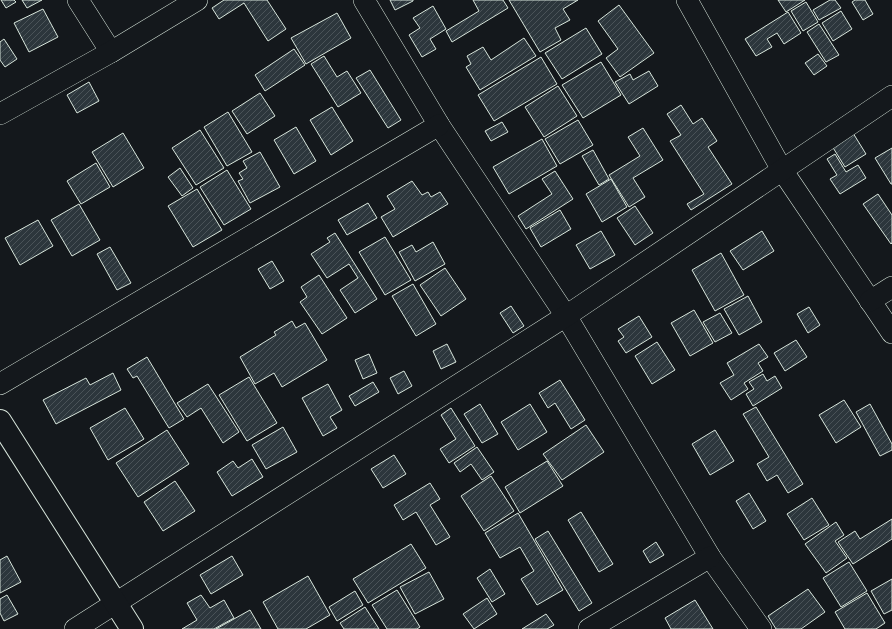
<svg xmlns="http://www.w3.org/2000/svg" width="892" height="629" viewBox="0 0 892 629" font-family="Raleway,sans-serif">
<defs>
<pattern id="building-hatch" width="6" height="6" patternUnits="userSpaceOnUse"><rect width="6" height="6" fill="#2c363c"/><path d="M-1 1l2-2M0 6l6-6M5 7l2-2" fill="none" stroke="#4a5358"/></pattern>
</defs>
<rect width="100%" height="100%" fill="#14181c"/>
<g fill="url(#building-hatch)" stroke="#d8e6dc">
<polygon points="1,0 14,0 16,2 6,8"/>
<polygon points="22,0 42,0 27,8"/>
<polygon points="224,0 267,0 286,29 268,41 244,3 219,19 212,8"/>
<polygon points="390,0 413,0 413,1 395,10"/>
<polygon points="473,0 503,0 508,8 452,42 446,31 479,11"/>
<polygon points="509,0 578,0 563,9 570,20 555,28 561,40 540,52"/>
<polygon points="778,0 805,0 786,12"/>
<polygon points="830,0 835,0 841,8 819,20 813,10"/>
<polygon points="855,0 865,0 873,14 863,20 852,2"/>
<polygon points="806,2 818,22 803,31 791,11"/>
<polygon points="619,5 654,53 620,77 606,58 618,49 598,21"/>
<polygon points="433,6 446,29 430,39 436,49 422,57 409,35 420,28 413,18"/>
<polygon points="43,9 58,37 29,52 14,23"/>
<polygon points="841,11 852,29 833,41 822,23"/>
<polygon points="788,12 801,33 784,44 777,33 767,39 772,47 756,56 745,39"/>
<polygon points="337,13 351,38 306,64 291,38"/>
<polygon points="819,24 839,55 826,62 807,32"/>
<polygon points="586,28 602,54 562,79 545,53"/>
<polygon points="524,38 536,56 480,90 466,67 471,64 467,56 483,47 491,60"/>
<polygon points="4,39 17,59 5,67 0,60 0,42"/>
<polygon points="294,49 305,65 265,91 255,75"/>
<polygon points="818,54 827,66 814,75 805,63"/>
<polygon points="324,56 337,77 347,71 361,93 338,107 311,64"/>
<polygon points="541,57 557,84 494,121 478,95"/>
<polygon points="601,62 621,95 583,118 562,85"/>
<polygon points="370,70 401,120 388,128 356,78"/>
<polygon points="649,71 658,86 629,104 615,82 630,74 633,80"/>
<polygon points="89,82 99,101 77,113 67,95"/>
<polygon points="558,86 577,116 544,137 525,107"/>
<polygon points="260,93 275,116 247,134 232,111"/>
<polygon points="681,105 693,124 702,118 717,141 708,147 732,184 691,210 687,204 704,194 670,141 681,135 667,114"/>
<polygon points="332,107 353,141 331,155 310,120"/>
<polygon points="228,112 252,152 227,166 204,127"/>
<polygon points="578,120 593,145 560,164 545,139"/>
<polygon points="502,122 508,132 491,141 485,131"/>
<polygon points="296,127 316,161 294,174 274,140"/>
<polygon points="643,128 663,160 633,178 645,197 629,207 609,175 640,156 628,137"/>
<polygon points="200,130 224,168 196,185 172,148"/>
<polygon points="123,133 144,168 113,187 92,152"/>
<polygon points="853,133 866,154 845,167 832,146"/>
<polygon points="542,139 557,166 509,194 493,167"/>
<polygon points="892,148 892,184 891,184 875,158"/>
<polygon points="593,150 609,179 599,185 582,156"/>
<polygon points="260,152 280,187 250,203 238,181 243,179 239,173 247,168 243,161"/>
<polygon points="835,154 846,172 858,165 866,178 840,194 830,179 837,175 827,159"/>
<polygon points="96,163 110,187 81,204 67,181"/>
<polygon points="180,168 193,188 182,196 168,177"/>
<polygon points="227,170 251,209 224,225 200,187"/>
<polygon points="555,171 573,199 526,229 518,216 552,194 542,179"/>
<polygon points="611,179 627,207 602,222 586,194"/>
<polygon points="412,181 422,195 428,192 431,197 440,192 448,204 393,237 381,217 395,209 387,196"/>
<polygon points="197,189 222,230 193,247 168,206"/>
<polygon points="878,194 892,215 892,243 891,244 863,204"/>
<polygon points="368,203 377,218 347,235 338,220"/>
<polygon points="79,204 100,240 72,256 51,220"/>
<polygon points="635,206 653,233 635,245 617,218"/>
<polygon points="560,210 571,229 541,247 530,228"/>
<polygon points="38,220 53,246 20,265 5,238"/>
<polygon points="601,231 615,255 590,269 576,245"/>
<polygon points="762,231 774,251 743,270 730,251"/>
<polygon points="335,233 377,299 355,313 340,290 358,278 349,264 327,278 311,254 330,242 327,238"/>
<polygon points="385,237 411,280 385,295 359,252"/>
<polygon points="433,242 445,264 415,281 399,252 412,245 416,252"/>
<polygon points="110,247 131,283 117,290 97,254"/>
<polygon points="721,253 744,295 715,311 692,270"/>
<polygon points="272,261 284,281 270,289 258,269"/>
<polygon points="445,268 466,299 441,316 420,285"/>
<polygon points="319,275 347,318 322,334 300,302 307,297 301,287"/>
<polygon points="413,284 436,324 416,336 392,296"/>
<polygon points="748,296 762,322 739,335 724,309"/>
<polygon points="511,306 524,326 513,333 500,313"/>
<polygon points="809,307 820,325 808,333 797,314"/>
<polygon points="694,310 713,343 690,356 671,323"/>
<polygon points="720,313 732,333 715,342 703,322"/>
<polygon points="639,316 652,337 626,353 618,341 624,337 618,329"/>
<polygon points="292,321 296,328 305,323 327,360 282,387 274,373 255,384 240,357 276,335 274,332"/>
<polygon points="796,340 807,357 785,371 774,353"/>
<polygon points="657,342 675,370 652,384 635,356"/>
<polygon points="447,344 456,362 441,369 433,351"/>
<polygon points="759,344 768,357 758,363 763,371 744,383 748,389 731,400 720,383 734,375 727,363"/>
<polygon points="369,354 377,373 363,379 355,360"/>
<polygon points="147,357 184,419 169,428 137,376 133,378 127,369"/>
<polygon points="404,371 412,386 398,394 390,378"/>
<polygon points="113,373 121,390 56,424 43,400 86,378 90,385"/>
<polygon points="763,374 767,381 775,376 782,388 753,406 746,394 754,389 749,382"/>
<polygon points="249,377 277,423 247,441 219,395"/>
<polygon points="560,380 585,420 571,429 555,403 548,408 539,393"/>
<polygon points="373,382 379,392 355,406 349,396"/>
<polygon points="208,384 239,432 223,443 201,408 187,417 177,403"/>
<polygon points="328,384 342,410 330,417 337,428 323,436 302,398"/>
<polygon points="844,400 861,427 836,443 819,415"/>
<polygon points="480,404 498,434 482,443 464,414"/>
<polygon points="530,404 547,432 518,450 501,422"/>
<polygon points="870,404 892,444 892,450 880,456 856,412"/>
<polygon points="756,407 803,484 788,493 777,475 767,481 757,464 769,457 743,414"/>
<polygon points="125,408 144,439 108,460 90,428"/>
<polygon points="451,408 475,446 449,463 440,449 456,439 441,415"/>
<polygon points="586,425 604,452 562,480 543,454"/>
<polygon points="283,427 297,452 266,469 252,445"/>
<polygon points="167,430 189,464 138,497 116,463"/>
<polygon points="715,430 734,461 710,475 692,444"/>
<polygon points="477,447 494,472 482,480 471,464 460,472 454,463"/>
<polygon points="394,455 406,474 383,488 371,469"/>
<polygon points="252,459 263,477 232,496 217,472 233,461 238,468"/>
<polygon points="547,461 563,486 520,513 505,487"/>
<polygon points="491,476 514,511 484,531 461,496"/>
<polygon points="175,481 195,511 163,531 144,502"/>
<polygon points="430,483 440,499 430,505 450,537 436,545 416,512 403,520 394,505"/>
<polygon points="749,493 766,521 753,529 736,501"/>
<polygon points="812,498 829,525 804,540 787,514"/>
<polygon points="581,512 613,564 599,572 568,520"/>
<polygon points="518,513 563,590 537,605 521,579 534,571 520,547 500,558 485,533"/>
<polygon points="892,519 892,539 853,564 838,542 855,531 860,539"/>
<polygon points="836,522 844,535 835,541 847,558 826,573 805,544"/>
<polygon points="548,531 592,603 579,611 535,539"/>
<polygon points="656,542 664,555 650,563 643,551"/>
<polygon points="411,544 426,568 368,603 353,579"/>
<polygon points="7,556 21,582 0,593 0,560"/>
<polygon points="232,556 243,575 211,594 200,575"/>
<polygon points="849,562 867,591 841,607 823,578"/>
<polygon points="490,569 505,594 492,602 477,578"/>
<polygon points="429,572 444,599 415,614 400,587"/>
<polygon points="308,576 330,615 306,629 278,629 263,602"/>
<polygon points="892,579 892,610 884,614 871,591"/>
<polygon points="808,589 825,612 801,629 776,629 768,616"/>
<polygon points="397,590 420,627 417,629 387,629 372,605"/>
<polygon points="355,591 363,605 337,621 329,607"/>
<polygon points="867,593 885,623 876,629 845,629 835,612"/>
<polygon points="7,595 18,614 4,621 0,613 0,599"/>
<polygon points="201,595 210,608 224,600 234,618 214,629 182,629 197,620 187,603"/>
<polygon points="487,598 497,614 474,629 463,614"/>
<polygon points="695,600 713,629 671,629 665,618"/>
<polygon points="365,607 379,629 344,629 340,623"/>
<polygon points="250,610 261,629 216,629"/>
<polygon points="546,614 554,625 547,629 522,629"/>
</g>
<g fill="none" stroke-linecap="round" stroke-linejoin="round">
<defs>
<g id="minor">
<polyline points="78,0 111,52"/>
<polyline points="364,0 439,125 566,316 710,557 761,629"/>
<polyline points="687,0 782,170 892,333"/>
<polyline points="0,114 111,52 197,0"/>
<polyline points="870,301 892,287"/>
<polyline points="0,384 439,125"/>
<polyline points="75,629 566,316 892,96"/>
<polyline points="589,629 710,557"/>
</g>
<polyline id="tertiary" points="0,421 132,629"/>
</defs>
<use href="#minor" stroke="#d8e6dc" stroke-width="22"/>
<use href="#tertiary" stroke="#d8e6dc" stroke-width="24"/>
<use href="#minor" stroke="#14181c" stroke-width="21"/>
<use href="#tertiary" stroke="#14181c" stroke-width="22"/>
</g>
</svg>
